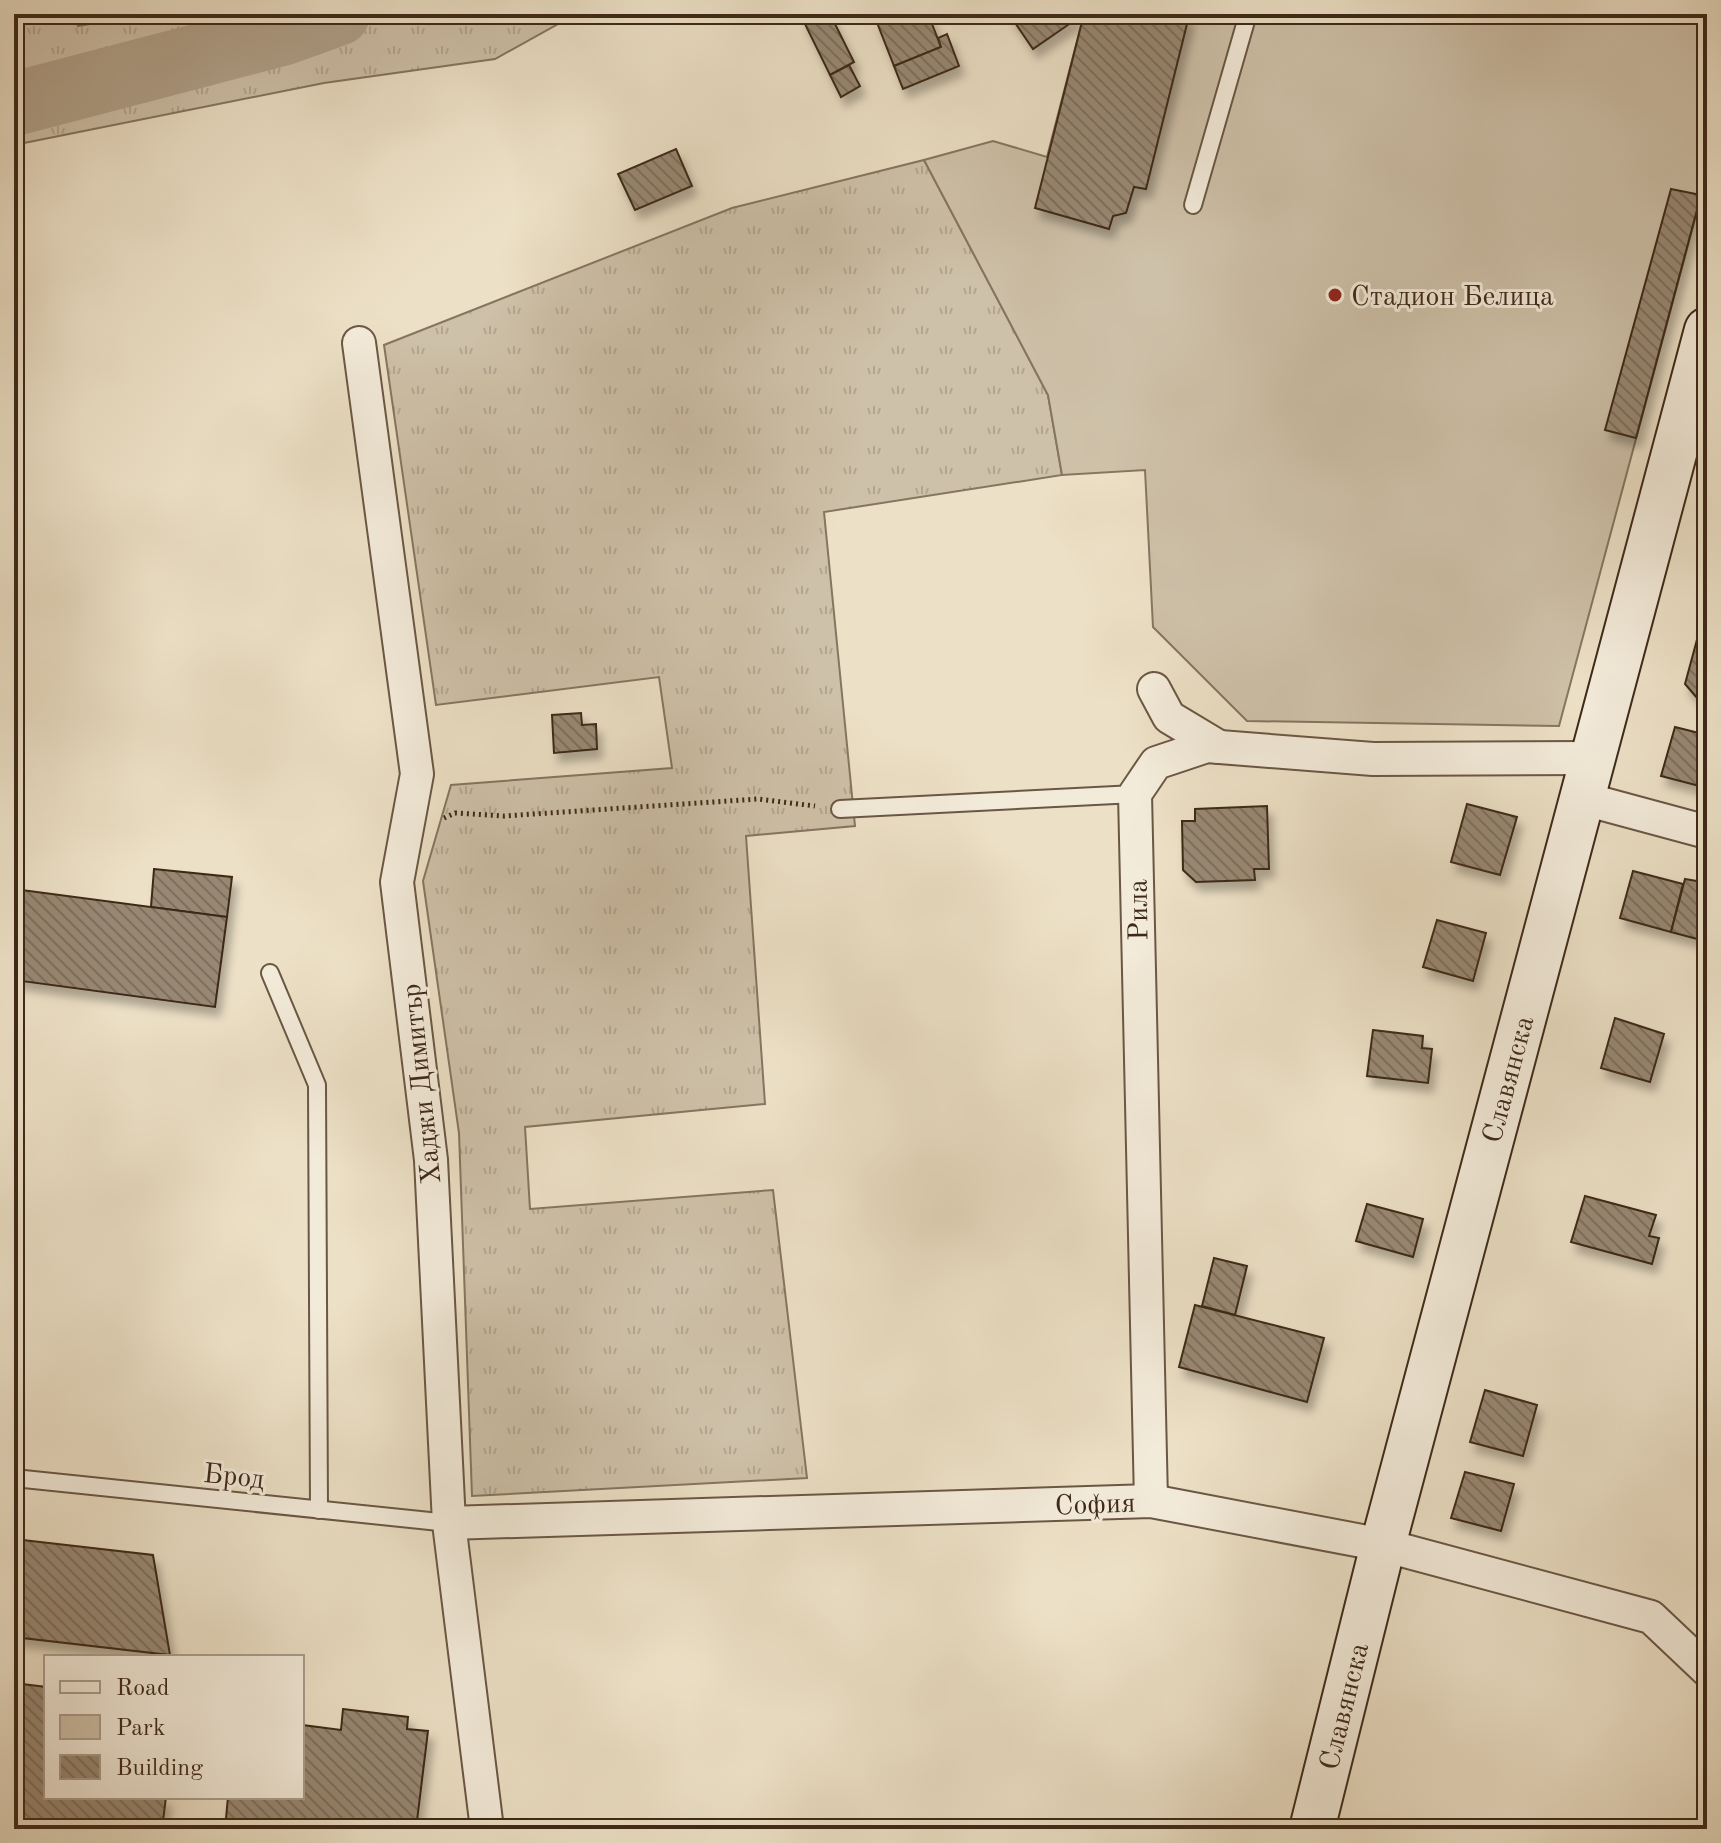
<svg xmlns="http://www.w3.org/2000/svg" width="1721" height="1843" viewBox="0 0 1721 1843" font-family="'Old Standard TT',serif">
<defs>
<pattern id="grass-tufts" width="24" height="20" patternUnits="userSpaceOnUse" patternTransform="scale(2)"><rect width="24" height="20" fill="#cec1a9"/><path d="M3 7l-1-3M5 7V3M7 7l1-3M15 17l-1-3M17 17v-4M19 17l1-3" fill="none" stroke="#b2a691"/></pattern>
<pattern id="building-back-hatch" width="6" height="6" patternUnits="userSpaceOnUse" patternTransform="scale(2)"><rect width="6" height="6" fill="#988873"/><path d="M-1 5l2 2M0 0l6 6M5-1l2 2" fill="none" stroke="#7d6f5e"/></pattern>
<filter id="shadow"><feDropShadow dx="5" dy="9" stdDeviation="4" flood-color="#0004"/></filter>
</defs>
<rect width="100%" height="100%" fill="#ece0c6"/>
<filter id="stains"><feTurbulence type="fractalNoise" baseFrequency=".0025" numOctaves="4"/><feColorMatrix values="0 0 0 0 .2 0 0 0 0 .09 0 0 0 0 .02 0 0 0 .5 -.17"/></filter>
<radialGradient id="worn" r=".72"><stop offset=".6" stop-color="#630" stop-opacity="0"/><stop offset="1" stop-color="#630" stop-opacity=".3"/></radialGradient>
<g fill="url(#grass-tufts)" stroke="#867561" stroke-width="2">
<polygon points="14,14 75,14 78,26 144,14 576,14 495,59 324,83 14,145"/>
<polygon points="924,160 1048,395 1062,475 824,512 855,826 746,836 765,1104 525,1127 530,1209 773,1190 807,1478 472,1496 459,1133 423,881 451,785 672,768 659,677 436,705 384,345 732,208"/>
</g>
<polygon fill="#cec1a9" stroke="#867561" stroke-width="2" points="1084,14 1707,14 1707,174 1559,726 1247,721 1153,627 1145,470 1062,475 1048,395 924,160 993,141 1047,157"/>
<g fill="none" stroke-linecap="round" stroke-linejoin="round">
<polyline stroke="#b1a28b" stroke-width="64" points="14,104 285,33 338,14"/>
</g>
<g fill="url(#building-back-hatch)" stroke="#3e2919" stroke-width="2" filter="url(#shadow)">
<polygon points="809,14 830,14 854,62 830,75 802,18"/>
<polygon points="891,14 928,14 941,47 894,66 876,20"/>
<polygon points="1009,14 1076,14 1078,18 1033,49"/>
<polygon points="1084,14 1189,16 1146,189 1134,187 1126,213 1113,216 1109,229 1035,208"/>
<polygon points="947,34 959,66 903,89 894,66 941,47 938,38"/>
<polygon points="849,65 860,86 841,97 830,75"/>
<polygon points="676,149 692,186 635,210 618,174"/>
<polygon points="1671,189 1701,195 1636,438 1605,430"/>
<polygon points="1702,621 1707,623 1707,701 1698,699 1685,684"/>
<polygon points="581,713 582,725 596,724 597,749 554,753 552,715"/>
<polygon points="1675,727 1707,735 1707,788 1661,776"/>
<polygon points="1467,804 1517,817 1500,875 1451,862"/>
<polygon points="1267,806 1269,869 1254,869 1255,880 1196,882 1183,870 1182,821 1195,821 1195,809"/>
<polygon points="154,869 232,877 227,917 151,907"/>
<polygon points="1633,871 1683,884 1671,932 1620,918"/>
<polygon points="1685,879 1703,882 1698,906 1707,908 1707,918 1701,940 1671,932"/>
<polygon points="14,889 227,917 215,1007 14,980"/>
<polygon points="1437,920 1486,933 1473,981 1423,967"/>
<polygon points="1615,1018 1664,1034 1650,1082 1601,1068"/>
<polygon points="1373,1030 1423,1036 1422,1048 1432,1049 1428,1083 1367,1076"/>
<polygon points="1585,1196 1656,1215 1649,1236 1659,1238 1652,1264 1571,1242"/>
<polygon points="1367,1204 1423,1219 1413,1257 1356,1241"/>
<polygon points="1214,1258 1247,1266 1235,1315 1202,1306"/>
<polygon points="1195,1305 1324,1338 1307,1402 1179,1367"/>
<polygon points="1485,1390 1537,1405 1523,1456 1470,1442"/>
<polygon points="1465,1472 1514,1484 1501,1531 1451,1518"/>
<polygon points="14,1539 153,1555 170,1655 14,1637"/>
<polygon points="14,1683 46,1687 46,1797 166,1797 162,1829 14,1829"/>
<polygon points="343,1709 408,1717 407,1729 428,1731 416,1829 225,1829 228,1797 302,1797 302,1725 341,1730"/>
</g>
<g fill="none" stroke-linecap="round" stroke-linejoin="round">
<defs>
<g id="lane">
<polyline points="1193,205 1248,14"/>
<polyline points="840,809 1135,794"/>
<polyline points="270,973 317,1085 319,1510"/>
<polyline points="14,1478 449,1523"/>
</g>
<g id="street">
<polyline points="359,343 417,774 397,882 431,1160 449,1523 487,1829"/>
<polyline points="1154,689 1169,717 1219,747"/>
<polyline points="1581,798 1707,832"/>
<polyline points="1151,1501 1135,794 1156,763 1207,746 1373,759 1591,758"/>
<polyline points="449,1523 1151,1501 1383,1545 1651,1617 1707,1670"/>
</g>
<polyline id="secondary" points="1312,1829 1383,1545 1707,330"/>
</defs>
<use href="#lane" stroke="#6a5744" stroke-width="20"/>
<use href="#street" stroke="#6a5744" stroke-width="36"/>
<use href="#secondary" stroke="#3e2919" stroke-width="48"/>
<polyline stroke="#3e2919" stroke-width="5" stroke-dasharray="2 4" stroke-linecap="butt" points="444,818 455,813 504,816 758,799 815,806"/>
<use href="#lane" stroke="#f3ebda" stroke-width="16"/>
<use href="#street" stroke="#f3ebda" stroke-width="32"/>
<use href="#secondary" stroke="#f3ebda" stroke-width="44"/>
</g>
<circle fill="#8f2418" stroke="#f3ebda" stroke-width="3" cx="1335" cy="295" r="8"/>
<g text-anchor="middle" stroke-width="6" stroke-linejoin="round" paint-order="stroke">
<g font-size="28" fill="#3e2919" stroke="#f3ebda" text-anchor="start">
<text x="1351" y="305">Стадион Белица</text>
</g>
<g font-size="28" fill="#3e2919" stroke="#f3ebda">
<text transform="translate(1137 910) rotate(-91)" y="10">Рила</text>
<text transform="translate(1507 1079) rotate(-75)" y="10">Славянска</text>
<text transform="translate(420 1084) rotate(-96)" y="10">Хаджи Димитър</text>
<text transform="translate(234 1475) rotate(6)" y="10">Брод</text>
<text transform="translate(1095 1503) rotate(-2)" y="10">София</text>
<text transform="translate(1343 1706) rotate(-76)" y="10">Славянска</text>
</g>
</g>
<rect width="1721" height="1843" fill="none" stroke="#ece0c6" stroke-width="48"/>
<rect x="16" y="16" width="1689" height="1811" fill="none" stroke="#3e2919" stroke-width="4"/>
<rect x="24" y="24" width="1673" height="1795" fill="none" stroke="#3e2919" stroke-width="2"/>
<rect x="44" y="1655" width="260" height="144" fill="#f3ebda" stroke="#ab9d8d" stroke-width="2"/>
<rect x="60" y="1681" width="40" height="12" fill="#f3ebda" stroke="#ab9d8d" stroke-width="2"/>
<text x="116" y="1695" font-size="24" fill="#3e2919">Road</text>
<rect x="60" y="1715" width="40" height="24" fill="#cec1a9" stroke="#ab9d8d" stroke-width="2"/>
<text x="116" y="1735" font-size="24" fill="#3e2919">Park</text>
<rect x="60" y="1755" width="40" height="24" fill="url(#building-back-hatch)" stroke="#ab9d8d" stroke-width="2"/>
<text x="116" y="1775" font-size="24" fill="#3e2919">Building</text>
<rect width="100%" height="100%" filter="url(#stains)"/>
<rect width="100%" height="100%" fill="url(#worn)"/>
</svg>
